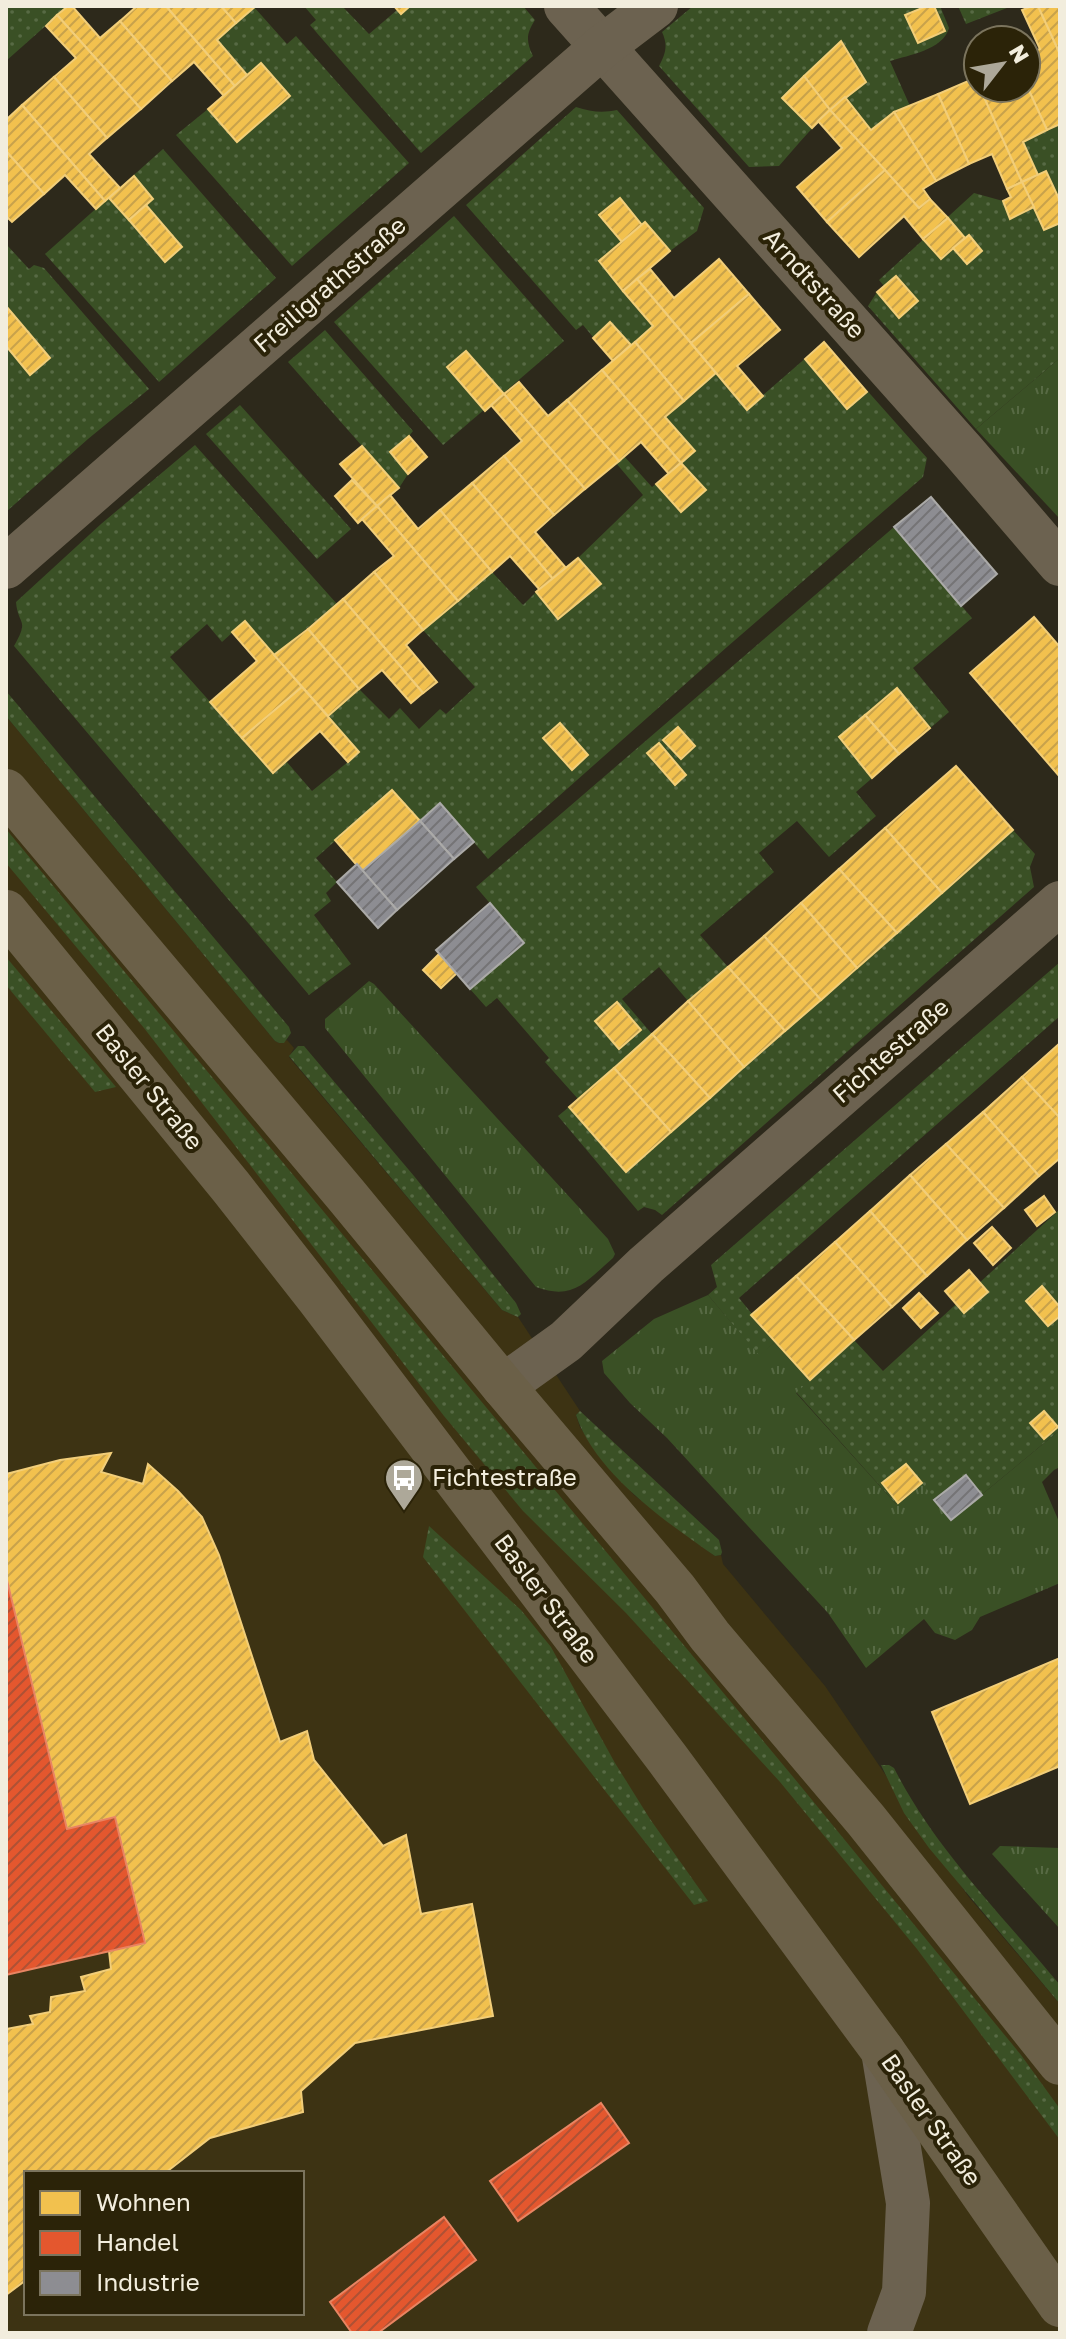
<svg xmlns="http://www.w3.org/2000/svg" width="1066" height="2339" viewBox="0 0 1066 2339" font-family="'Golos Text',sans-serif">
<defs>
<pattern id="grass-dots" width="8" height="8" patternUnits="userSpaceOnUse" patternTransform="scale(2)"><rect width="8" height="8" fill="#3a5025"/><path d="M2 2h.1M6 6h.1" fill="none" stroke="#576a44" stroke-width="1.8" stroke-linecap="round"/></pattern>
<pattern id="park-tufts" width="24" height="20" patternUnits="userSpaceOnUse" patternTransform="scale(2)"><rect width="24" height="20" fill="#3a5025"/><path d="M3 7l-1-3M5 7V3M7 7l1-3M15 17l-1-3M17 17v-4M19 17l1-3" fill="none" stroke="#576a44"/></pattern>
<pattern id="homes-hatch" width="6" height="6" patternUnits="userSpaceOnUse" patternTransform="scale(2)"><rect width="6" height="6" fill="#f2c14e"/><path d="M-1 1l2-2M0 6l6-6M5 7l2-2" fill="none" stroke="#c8a24b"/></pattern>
<pattern id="shops-hatch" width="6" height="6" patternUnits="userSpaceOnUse" patternTransform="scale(2)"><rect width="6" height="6" fill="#e4572e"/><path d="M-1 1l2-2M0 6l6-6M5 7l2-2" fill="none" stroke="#ae5135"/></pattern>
<pattern id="industry-hatch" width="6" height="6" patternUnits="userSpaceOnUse" patternTransform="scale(2)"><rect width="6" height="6" fill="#8d8d92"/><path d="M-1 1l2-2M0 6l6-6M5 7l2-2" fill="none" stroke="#757476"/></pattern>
</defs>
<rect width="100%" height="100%" fill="#2d291b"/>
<path fill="#3d3313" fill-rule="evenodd" d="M 6,716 L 275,1041 L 279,1043 L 287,1040 L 294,1048 L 289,1057 L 502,1310 L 518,1317 L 580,1411 L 576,1415 L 580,1427 L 600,1457 L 634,1495 L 715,1556 L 721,1555 L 723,1564 L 825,1686 L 968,1896 L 1060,2004 L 1060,2333 L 6,2333 ZM 26,2173 L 302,2173 L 302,2313 L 26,2313 Z"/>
<g fill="url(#grass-dots)">
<polygon points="6,6 68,6 6,61"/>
<path d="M 304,6 L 342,6 L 369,34 L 397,10 L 401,14 L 410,6 L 523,6 L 535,20 C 526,34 526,41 533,56 L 421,153 L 310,25 L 316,20 Z"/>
<path d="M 693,6 L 940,6 L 949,28 C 943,50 909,55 890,61 L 910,106 L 894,112 L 871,130 L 845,98 C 820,117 800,142 779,166 L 749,167 L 659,66 C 666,53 668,45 662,32 Z"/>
<polygon points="958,6 1012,6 966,24"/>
<polygon points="254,7 287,44 296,36 409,163 292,266 176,135 208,109 237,142 247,75 217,40"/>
<path d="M 576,107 C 591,112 603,113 617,110 L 704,208 L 697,231 L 670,251 L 644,223 L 599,261 L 653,326 L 613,361 L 583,325 L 576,330 L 466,205 Z"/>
<polygon points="1060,124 1060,358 976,429 868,306 877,292 884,286 879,280 974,193 1003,201 1010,218 1034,207 1038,174 1023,142"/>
<polygon points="163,149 276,278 159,382 45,254"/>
<polygon points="454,216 564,341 443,445 334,322"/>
<polygon points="6,244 29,269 34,265 44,268 149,389 88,439 6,512"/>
<polygon points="325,330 413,431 409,436 427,457 408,474 399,488 288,362"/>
<path d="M 824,342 L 927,458 L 923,477 L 727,647 L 488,859 L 441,803 L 420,821 L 392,790 L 316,858 L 337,882 L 326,893 L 331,901 L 314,915 L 351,964 L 309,995 L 14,646 C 30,618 18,626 16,602 L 101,524 L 195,445 L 337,604 L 274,655 L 245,621 L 222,642 L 207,624 L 170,657 L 273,772 L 286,761 L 312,791 L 359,753 L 328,716 L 359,689 L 389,719 L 400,708 L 419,729 L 440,709 L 446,714 L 475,687 L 423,630 L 492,572 L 523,605 L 536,592 L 600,583 L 578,558 L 643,495 L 616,463 L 624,456 L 652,487 L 656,484 L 681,512 L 705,490 L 681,463 L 694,451 L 665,417 L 716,373 L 747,409 Z"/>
<polygon points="240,405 351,529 317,559 206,434"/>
<polygon points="894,527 972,618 913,668 949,712 856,792 876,816 829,857 797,821 759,853 774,872 700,935 728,967 688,1001 659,967 622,999 652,1034 578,1099 545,1062 549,1058 497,998 486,1007 470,989 524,943 476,887"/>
<polygon points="6,691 289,1027 291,1033 284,1043 279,1043 275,1041 6,716"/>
<polygon points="6,829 794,1778 1021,2055 1060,2109 1060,2140 917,1949 780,1782 626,1613 523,1511 444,1416 144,1028 6,863"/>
<polygon points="1013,830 1035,854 1030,867 1034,887 662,1215 655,1210 644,1207 638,1211 558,1116 569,1107 626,1171"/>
<polygon points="6,957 116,1087 95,1092 6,985"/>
<polygon points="1060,962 1060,1016 739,1298 775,1342 759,1356 708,1295 717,1287 711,1265"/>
<polygon points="298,1046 304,1046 414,1176 516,1303 521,1314 518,1317 502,1310 289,1056"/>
<polygon points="1060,1209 1060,1430 951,1520 922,1484 896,1504 796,1392 854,1340 883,1371"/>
<path d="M 580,1411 L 719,1540 L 722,1552 L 721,1555 L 715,1556 C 666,1522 595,1473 576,1415 Z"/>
<polygon points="429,1526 521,1610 551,1647 615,1763 650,1819 708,1901 694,1905 423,1557"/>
<path d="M 881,1765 L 889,1765 L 894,1768 C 935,1849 1002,1915 1060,1985 L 1060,2004 L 929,1848 L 904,1813 Z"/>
</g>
<g fill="url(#park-tufts)">
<polygon points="1060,358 1060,519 976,429"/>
<path d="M 369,981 L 374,984 L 608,1239 L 615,1254 L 613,1258 C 586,1281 574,1301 536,1287 L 325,1028 L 325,1019 Z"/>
<polygon points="708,1295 759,1355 775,1342 810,1380 796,1393 896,1504 922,1483 951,1520 1060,1430 1060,1467 1054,1470 1042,1482 1060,1524 1060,1583 980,1617 972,1630 955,1640 935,1633 924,1619 866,1668 828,1613 667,1438 630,1403 604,1373 602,1361 654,1319"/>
<polygon points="1000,1846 1060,1848 1060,1929 992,1854"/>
</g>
<g fill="url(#homes-hatch)" stroke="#f2ce79" stroke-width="2">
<polygon points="68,6 72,6 100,38 120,21 172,81 141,109 57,15"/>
<polygon points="137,6 166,6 235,86 224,96 194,62 172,81 120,21"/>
<polygon points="166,6 221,6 236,23 217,40 247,75 235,86"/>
<polygon points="221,6 256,6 236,23"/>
<polygon points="394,6 410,6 401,14"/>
<polygon points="927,6 934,6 945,31 918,43 905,15"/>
<polygon points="1032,6 1038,6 1060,54 1060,124 1047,130 1026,84 1026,55 1040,49 1022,10"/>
<polygon points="1038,6 1058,6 1060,11 1060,54"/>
<polygon points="57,15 141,109 107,138 54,77 76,58 46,26"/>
<polygon points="841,41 866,82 830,110 804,76"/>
<polygon points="261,63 290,96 237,142 208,109"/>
<polygon points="804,76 830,110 812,128 782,98"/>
<polygon points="54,77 107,138 89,154 120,188 105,201 22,105"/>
<polygon points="975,78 978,88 980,88 1022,182 1007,189 992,154 969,164 938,94"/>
<polygon points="1026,84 1047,130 1023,142 1038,175 1022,182 980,88 1026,88"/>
<polygon points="938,94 969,164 936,181 894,112"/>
<polygon points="845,97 871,130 894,112 936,181 923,189 930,199 919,208 830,110"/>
<polygon points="22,105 105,201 96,209 65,175 44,194 6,151 6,120"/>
<polygon points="830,110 885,170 827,222 797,187 842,148 818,121"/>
<polygon points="6,151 44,194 12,222 6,216"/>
<polygon points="885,170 919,208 930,199 948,218 923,239 904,216 859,257 827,222"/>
<polygon points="1046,171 1060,201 1060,223 1044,230 1022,182"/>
<polygon points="134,176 153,199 129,220 109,198"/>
<polygon points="1022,182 1034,207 1010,219 1003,201 1011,197 1007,189"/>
<polygon points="620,198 642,225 622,242 599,215"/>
<polygon points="146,205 182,247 165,262 129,220"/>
<polygon points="948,218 965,238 941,259 923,239"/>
<polygon points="645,222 670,251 623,291 599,261"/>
<polygon points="969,235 982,251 967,264 953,248"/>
<polygon points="719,259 749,294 691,343 637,279 650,269 674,298"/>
<polygon points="896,276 918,301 899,318 877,292"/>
<polygon points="637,279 716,373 684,401 635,342 653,326 623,291"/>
<polygon points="749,294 780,330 737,366 763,396 747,410 691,343"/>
<polygon points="6,306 50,358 30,375 6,346"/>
<polygon points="610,322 631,345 613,361 593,338"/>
<polygon points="635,342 684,401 665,417 695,451 681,463 602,370"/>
<polygon points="824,342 867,392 847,409 805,359"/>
<polygon points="466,351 504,394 485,411 447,367"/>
<polygon points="602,370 681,463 669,474 641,442 619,461 567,400"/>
<polygon points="519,382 548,416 567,400 619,461 585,489 504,394"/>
<polygon points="504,394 585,489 554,515 504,456 522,441 491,405"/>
<polygon points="409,436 427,457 408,474 390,452"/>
<polygon points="362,446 399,488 377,506 340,464"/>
<polygon points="504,456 554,515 535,532 566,568 553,579 472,483"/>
<polygon points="681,463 706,490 681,512 656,484"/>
<polygon points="352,480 377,506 358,523 335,496"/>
<polygon points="472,483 553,579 540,590 510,556 492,572 440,510"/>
<polygon points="390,495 418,529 440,510 492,572 458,601 377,506"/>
<polygon points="377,506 458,601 423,630 374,572 394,556 362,519"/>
<polygon points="578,558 601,584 558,619 536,592"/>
<polygon points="374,572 423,630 406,645 437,682 423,693 343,599"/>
<polygon points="343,599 423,693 411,703 382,670 359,689 308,629"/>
<polygon points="1034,617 1060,647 1060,777 970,673"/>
<polygon points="245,621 302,687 242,738 210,702 257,661 232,632"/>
<polygon points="308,629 359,689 328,716 274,655"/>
<polygon points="302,687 359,752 348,762 320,731 273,773 242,738"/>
<polygon points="897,688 930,728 899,754 865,715"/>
<polygon points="865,715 899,754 872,778 839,737"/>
<polygon points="560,723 588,755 572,770 543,738"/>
<polygon points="678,727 695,746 681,759 663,740"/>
<polygon points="659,743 686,775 675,785 647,753"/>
<polygon points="956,766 1013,830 942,893 885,828"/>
<polygon points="392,790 420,821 362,871 335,840"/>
<polygon points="885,828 942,893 897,933 839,869"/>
<polygon points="839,869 897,933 857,968 801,903"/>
<polygon points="801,903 857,968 821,1000 764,936"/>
<polygon points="764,936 821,1000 785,1031 728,967"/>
<polygon points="439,954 457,973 441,988 423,970"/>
<polygon points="728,967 785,1031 744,1067 688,1001"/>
<polygon points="688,1001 744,1067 710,1098 652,1034"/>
<polygon points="617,1002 641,1030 619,1049 595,1021"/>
<polygon points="652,1034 710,1098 671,1132 614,1068"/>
<polygon points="1060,1043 1060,1118 1022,1077"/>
<polygon points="614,1068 671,1132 626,1172 569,1107"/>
<polygon points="1022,1077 1060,1118 1060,1158 1039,1176 983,1112"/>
<polygon points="983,1112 1039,1176 1004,1208 946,1144"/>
<polygon points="946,1144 1004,1208 967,1240 910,1175"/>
<polygon points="910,1175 967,1240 927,1276 870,1211"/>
<polygon points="1044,1196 1055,1212 1037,1226 1025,1210"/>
<polygon points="870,1211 927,1276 892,1307 835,1242"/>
<polygon points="992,1227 1011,1248 993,1265 974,1243"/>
<polygon points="835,1242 892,1307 854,1340 796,1276"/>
<polygon points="969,1270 988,1292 964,1313 945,1291"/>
<polygon points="796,1276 854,1340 810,1380 751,1315"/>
<polygon points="1042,1286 1060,1307 1060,1316 1048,1326 1026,1301"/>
<polygon points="919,1293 938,1313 921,1328 903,1308"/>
<polygon points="1044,1411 1058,1427 1044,1439 1030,1423"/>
<polygon points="111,1453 101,1472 143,1484 148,1464 178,1491 202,1517 219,1555 280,1742 307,1731 314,1760 383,1846 406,1835 421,1914 472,1904 493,2016 355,2043 301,2091 303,2112 210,2138 165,2173 26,2173 26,2280 6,2295 6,2029 33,2024 30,2016 50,2012 51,1997 85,1991 81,1977 111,1969 109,1951 145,1943 115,1817 67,1829 6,1576 6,1474 60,1460"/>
<polygon points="906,1464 922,1483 898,1503 882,1483"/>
<polygon points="1060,1658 1060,1766 970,1804 932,1712"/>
</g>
<g fill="url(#shops-hatch)" stroke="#e88462" stroke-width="2">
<polygon points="6,1576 67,1829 115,1817 145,1943 6,1975"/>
<polygon points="601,2103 629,2143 518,2221 490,2181"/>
<polygon points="444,2217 476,2260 378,2333 352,2333 330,2302"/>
</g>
<g fill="url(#industry-hatch)" stroke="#abaaa8" stroke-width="2">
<polygon points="931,497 997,574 961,606 894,527"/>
<polygon points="440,803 474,842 454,859 420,821"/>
<polygon points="420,821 454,859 397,910 362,871"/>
<polygon points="357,864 397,910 378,928 337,882"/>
<polygon points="490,903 524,943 470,989 436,950"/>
<polygon points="966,1475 982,1495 951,1520 934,1500"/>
</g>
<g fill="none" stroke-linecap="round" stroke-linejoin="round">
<g stroke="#6c6250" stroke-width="44">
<polyline points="566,6 963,451 1060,564"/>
<polyline points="6,567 602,47 656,6"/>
<polyline points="503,1386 566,1341 646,1265 1060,903"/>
</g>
<polyline stroke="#6c6250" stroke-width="44" points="883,2051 908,2203 904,2292 889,2333"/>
<g stroke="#6b6048" stroke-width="44">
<polyline points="6,791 346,1195 503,1386 675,1589 710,1636 866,1820 1060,2063"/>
<polyline points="6,912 231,1187 318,1298 667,1758 883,2051 1060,2305"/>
</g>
</g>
<defs>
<symbol id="bus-pin" viewBox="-11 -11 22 30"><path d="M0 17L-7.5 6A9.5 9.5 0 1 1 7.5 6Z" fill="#ada899" stroke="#2b2308"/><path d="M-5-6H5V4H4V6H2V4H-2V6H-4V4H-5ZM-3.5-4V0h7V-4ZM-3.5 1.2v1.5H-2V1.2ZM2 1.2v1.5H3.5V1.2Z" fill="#fff"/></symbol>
</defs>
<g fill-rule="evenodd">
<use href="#bus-pin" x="382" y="1456" width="44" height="60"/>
</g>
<g text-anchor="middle" stroke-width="8" stroke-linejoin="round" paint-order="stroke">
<g font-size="24" fill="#f2eddd" stroke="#2b2308">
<text transform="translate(814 284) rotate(48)" y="8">Arndtstraße</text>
<text transform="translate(330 285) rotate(-41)" y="8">Freiligrathstraße</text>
<text transform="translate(891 1051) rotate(-41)" y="8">Fichtestraße</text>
<text transform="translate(149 1087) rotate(51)" y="8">Basler Straße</text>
<text transform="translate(546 1599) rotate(53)" y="8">Basler Straße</text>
<text transform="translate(931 2120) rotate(55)" y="8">Basler Straße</text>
</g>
<g font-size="24" fill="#f2eddd" stroke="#2b2308" text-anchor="start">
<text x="432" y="1486">Fichtestraße</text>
</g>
</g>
<rect width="1066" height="2339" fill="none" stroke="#f2eddd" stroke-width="16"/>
<rect x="24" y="2171" width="280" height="144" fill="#2b2308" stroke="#7b745d" stroke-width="2"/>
<rect x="40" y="2191" width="40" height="24" fill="#f2c14e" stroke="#7b745d" stroke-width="2"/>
<text x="96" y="2211" font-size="24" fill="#f2eddd">Wohnen</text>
<rect x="40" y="2231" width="40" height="24" fill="#e4572e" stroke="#7b745d" stroke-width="2"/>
<text x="96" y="2251" font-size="24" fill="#f2eddd">Handel</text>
<rect x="40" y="2271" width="40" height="24" fill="#8d8d92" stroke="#7b745d" stroke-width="2"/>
<text x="96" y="2291" font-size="24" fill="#f2eddd">Industrie</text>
<g transform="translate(1002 64) rotate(59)"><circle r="38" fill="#2b2308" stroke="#7b745d" stroke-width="2"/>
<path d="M0-6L14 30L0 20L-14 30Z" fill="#ada899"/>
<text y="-12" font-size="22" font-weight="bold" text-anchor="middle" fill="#f2eddd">N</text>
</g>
</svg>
